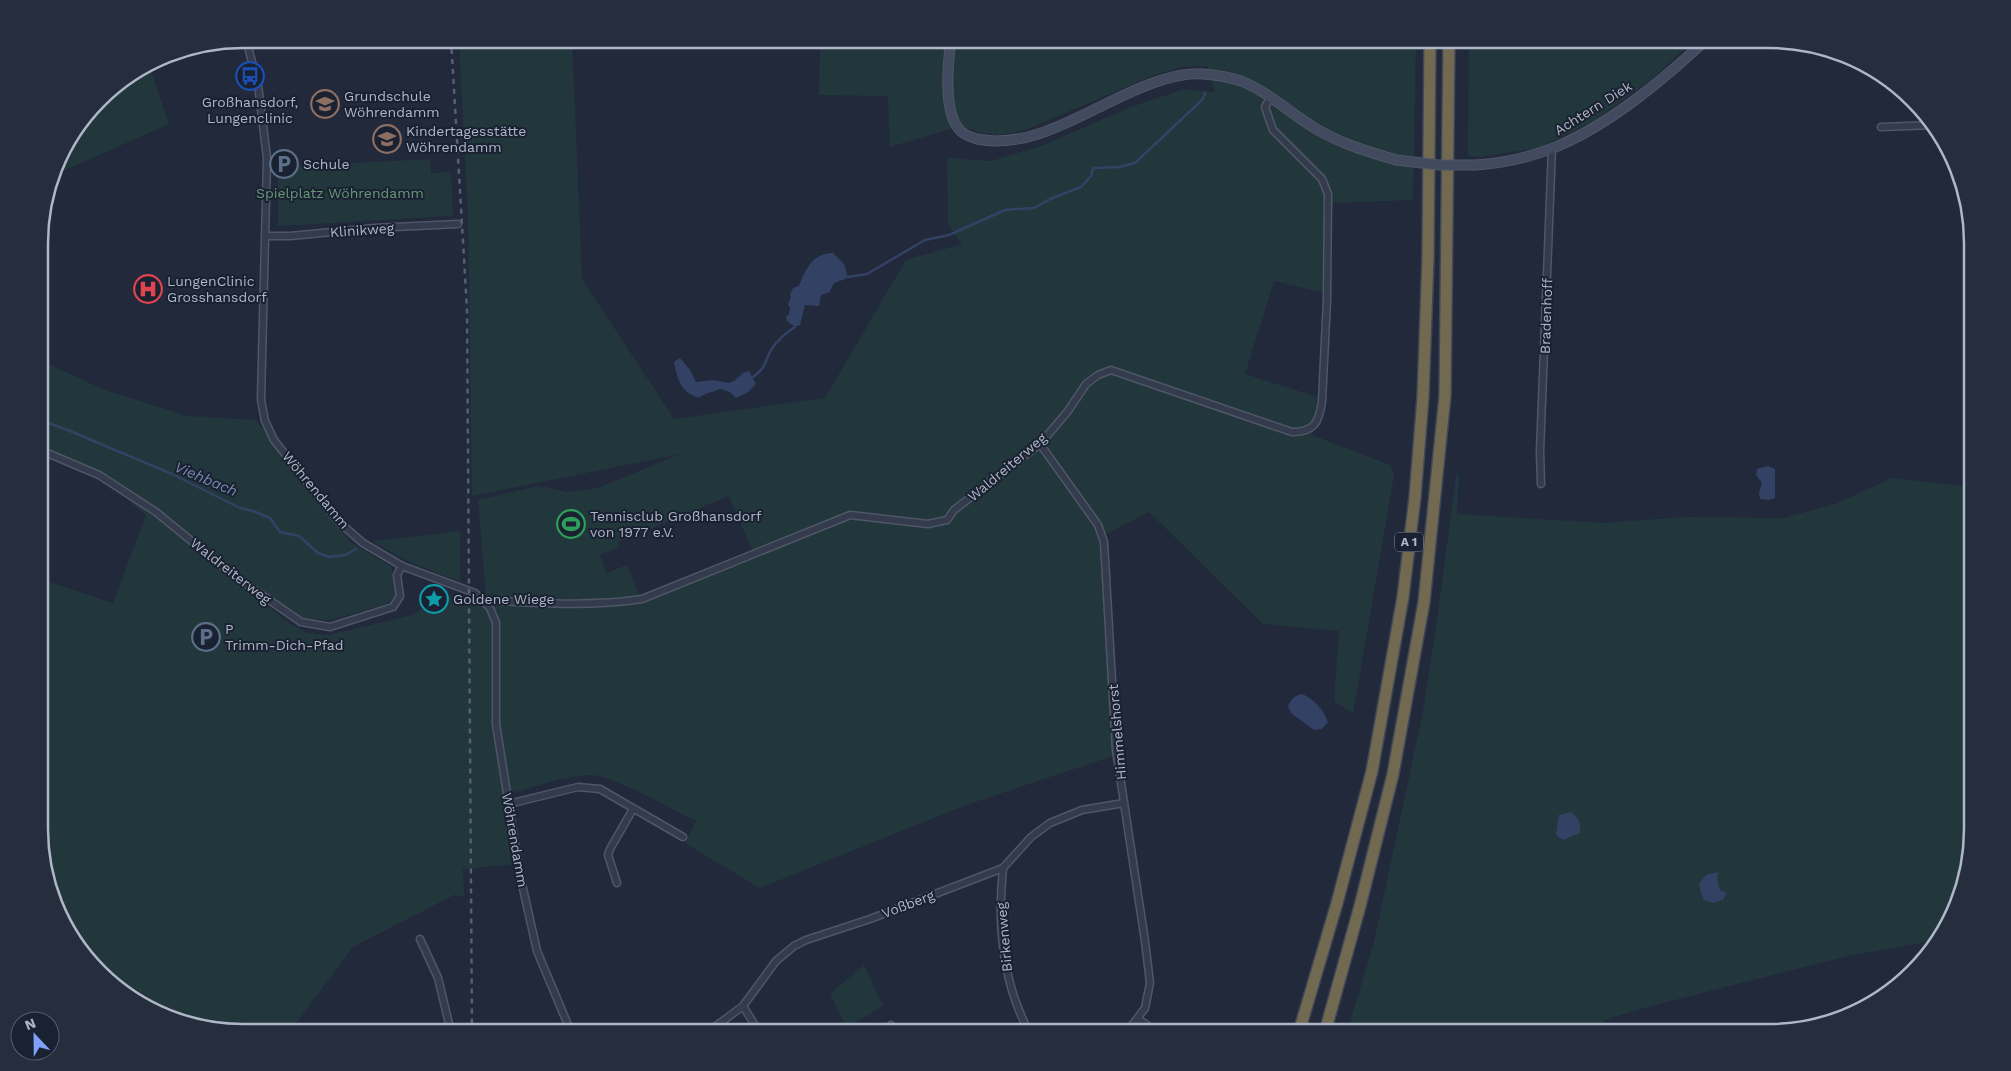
<svg xmlns="http://www.w3.org/2000/svg" width="2011" height="1071" viewBox="0 0 2011 1071" font-family="'Work Sans',sans-serif">
<rect width="100%" height="100%" fill="#21293b"/>
<g fill="#22373c">
<path d="M 459,39 L 572,39 L 582,279 L 674,419 L 825,398 L 906,260 L 962,244 L 948,224 L 947,158 L 991,161 L 1044,145 L 1128,108 L 1184,89 L 1215,92 L 1207,66 L 1181,67 L 1155,75 L 1025,130 L 1001,135 L 983,133 L 960,126 L 890,147 L 888,96 L 819,95 L 820,39 L 1416,39 L 1413,200 L 1333,203 L 1326,293 L 1274,281 L 1245,374 L 1317,397 L 1312,435 L 1390,465 L 1394,475 L 1353,714 L 1334,701 L 1339,631 L 1263,624 L 1149,512 L 1104,535 L 1116,755 L 966,805 L 760,888 L 685,843 L 696,821 C 674,811 611,774 590,775 C 564,776 537,786 512,793 L 506,803 L 516,864 L 463,869 L 464,897 L 454,895 L 353,947 L 290,1032 L 243,1032 L 152,1011 L 81,952 L 54,907 L 41,855 L 40,579 L 113,603 L 146,515 L 99,475 L 40,450 L 39,360 L 105,390 L 187,416 L 256,420 L 350,542 L 392,567 L 393,580 L 398,594 L 386,604 L 331,620 L 303,619 L 237,573 L 229,577 L 288,622 L 308,633 L 329,635 L 412,615 L 442,596 L 484,603 L 551,607 L 612,607 L 646,601 L 755,557 L 729,496 L 618,542 L 620,547 L 600,555 L 606,573 L 627,565 L 640,596 L 603,600 L 486,597 L 478,500 L 539,486 L 567,492 L 598,488 L 680,454 L 472,496 L 468,218 Z"/>
<polygon points="1469,39 1695,39 1651,80 1597,119 1539,148 1478,157 1468,156"/>
<polygon points="149,64 169,124 54,175 60,152 108,90"/>
<polygon points="430,159 431,173 451,172 453,216 278,226 278,167"/>
<polygon points="1459,474 1457,514 1603,523 1684,517 1783,518 1835,504 1892,478 1971,487 1972,829 1951,919 1937,940 1848,956 1651,1006 1604,1020 1610,1032 1347,1032 1374,942 1423,711 1437,621 1456,475"/>
<path d="M 460,531 L 460,581 C 429,571 401,559 373,541 Z"/>
<polygon points="864,965 883,1006 847,1028 830,994"/>
</g>
<g fill="#334264">
<path d="M 833,253 L 844,264 L 848,277 C 839,284 835,277 830,292 L 821,295 L 819,306 L 805,305 L 800,325 L 795,327 L 787,321 L 786,317 L 789,314 L 790,308 L 788,304 L 791,297 L 790,295 L 793,288 L 799,286 C 806,268 812,254 833,253 Z"/>
<path d="M 680,358 L 690,370 L 696,382 L 714,380 L 728,383 L 734,381 L 743,373 L 749,371 L 756,384 L 748,392 L 736,398 L 730,392 L 720,389 C 712,393 706,392 699,398 C 680,392 678,380 674,362 Z"/>
<polygon points="1767,466 1775,469 1775,498 1768,500 1760,499 1759,493 1762,483 1756,475 1757,469"/>
<path d="M 1302,694 C 1313,698 1324,710 1328,722 L 1322,729 L 1314,730 L 1291,713 L 1288,706 C 1291,699 1294,696 1302,694 Z"/>
<path d="M 1571,812 C 1578,818 1581,823 1580,833 L 1563,840 L 1556,835 L 1559,815 Z"/>
<polygon points="1718,872 1717,879 1720,890 1727,893 1723,900 1713,903 1704,900 1701,893 1699,884 1706,875"/>
</g>
<g fill="none" stroke-linecap="round" stroke-linejoin="round">
<g stroke="#334264" stroke-width="2.5">
<polyline points="848,277 867,274 925,240 949,235 1005,210 1034,208 1050,199 1081,187 1091,176 1093,168 1119,167 1135,163 1203,99 1205,93"/>
<path d="M 753,377 C 768,365 763,365 771,350 C 777,340 785,334 795,327"/>
<polyline points="40,420 70,431 172,474 240,508 253,511 270,518 280,532 299,536 318,553 329,557 345,555 356,549"/>
</g>
<defs>
<g id="street">
<polyline points="246,39 258,85 267,158 261,400 265,421 274,440 339,522 363,543 402,566 475,593 490,608 496,623 496,724 520,875 537,951 571,1032"/>
<polyline points="435,39 435,43"/>
<polyline points="1881,127 1934,125"/>
<polyline points="266,236 290,236 374,228 458,224"/>
<polyline points="1040,444 1098,525 1104,542 1116,750 1145,941 1150,983 1145,1008 1127,1032"/>
<polyline points="40,450 99,475 156,512 233,575 301,622 330,627 393,607 400,596 397,575 402,566"/>
<polyline points="1541,484 1540,451 1552,148"/>
<path d="M 482,600 C 536,603 589,607 642,599 L 850,515 L 928,524 L 947,520 L 954,510 L 1040,444 L 1068,411 L 1086,384 L 1098,375 L 1111,370 L 1292,432 C 1315,432 1319,422 1322,401 L 1327,300 L 1328,194 L 1322,179 L 1273,130 L 1265,107 L 1270,98"/>
<polyline points="509,804 578,787 600,789 683,837"/>
<path d="M 1003,868 C 997,925 1002,981 1029,1032"/>
<polyline points="617,883 608,855 610,849 633,809"/>
<polyline points="420,939 438,978 451,1032"/>
<polyline points="743,1006 759,1032"/>
<polyline points="1138,1019 1157,1032"/>
<polyline points="891,1025 893,1032"/>
<polyline points="708,1032 743,1006 776,961 794,946 806,940 870,919 1003,868 1031,837 1050,823 1082,810 1124,803"/>
</g>
<g id="secondary">
<path d="M 951,39 C 948,63 943,108 958,128 C 962,134 970,137 977,139 C 1041,152 1103,97 1162,80 C 1175,76 1190,73 1203,74 C 1215,75 1229,77 1241,81 C 1269,92 1292,115 1318,130 C 1342,144 1369,152 1396,160"/>
<path d="M 1476,165 C 1504,163 1532,157 1558,146 C 1612,123 1665,78 1707,39"/>
</g>
<g id="highway">
<polyline points="1299,1032 1337,903 1372,771 1403,597 1415,497 1423,397 1428,258 1430,39"/>
<polyline points="1325,1032 1360,906 1393,774 1424,602 1445,396 1449,39"/>
</g>
</defs>
<use href="#street" stroke="#4f5666" stroke-width="9"/>
<use href="#secondary" stroke="#4f5666" stroke-width="11"/>
<use href="#highway" stroke="#3f4656" stroke-width="14"/>
<use href="#street" stroke="#343b4c" stroke-width="6"/>
<use href="#secondary" stroke="#424a5f" stroke-width="9"/>
<use href="#highway" stroke="#726951" stroke-width="11"/>
<polyline stroke="#565f73" stroke-width="2.5" stroke-dasharray="5 5" stroke-linecap="butt" points="451,39 467,309 472,1032"/>
<defs>
<polyline id="secondary-bridge" points="1396,160 1439,165 1476,165"/>
</defs>
<use href="#secondary-bridge" stroke="#4f5666" stroke-width="11" stroke-linecap="butt"/>
<use href="#secondary-bridge" stroke="#424a5f" stroke-width="9"/>
</g>
<defs>
<symbol id="bus-ring" viewBox="-11 -11 22 22"><circle r="9.5" fill="#1a2130" stroke="#1a4fb4" stroke-width="1.5"/><path d="M-5-6H5V4H4V6H2V4H-2V6H-4V4H-5ZM-3.5-4V0h7V-4ZM-3.5 1.2v1.5H-2V1.2ZM2 1.2v1.5H3.5V1.2Z" fill="#1a4fb4"/></symbol>
<symbol id="school-ring" viewBox="-11 -11 22 22"><circle r="9.5" fill="#1a2130" stroke="#8d6e63" stroke-width="1.5"/><path d="M0-5L7-2L0 1L-7-2ZM-4 1L0 2.5L4 1V4Q0 6-4 4Z" fill="#8d6e63"/></symbol>
<symbol id="parking-ring" viewBox="-11 -11 22 22"><circle r="9.5" fill="#1a2130" stroke="#5c6f8a" stroke-width="1.5"/><path d="M-3.5-5.5H1a3.5 3.5 0 0 1 0 7H-1V5.5H-3.5ZM-1-3.4V-.6H.8a1.4 1.4 0 0 0 0-2.8Z" fill="#5c6f8a"/></symbol>
<symbol id="hospital-ring" viewBox="-11 -11 22 22"><circle r="9.5" fill="#1a2130" stroke="#e0444e" stroke-width="1.5"/><path d="M-5-5h3v3.5h4V-5h3V5h-3V1.5h-4V5h-3Z" fill="#e0444e"/></symbol>
<symbol id="stadium-ring" viewBox="-11 -11 22 22"><circle r="9.5" fill="#1a2130" stroke="#2e9e5b" stroke-width="1.5"/><path d="M0-5a6.5 5 0 1 0 0 10a6.5 5 0 1 0 0-10ZM-3.5-1.8h7v3.6h-7Z" fill="#2e9e5b"/></symbol>
<symbol id="sight-ring" viewBox="-11 -11 22 22"><circle r="9.5" fill="#1a2130" stroke="#0f9aa8" stroke-width="1.5"/><path d="M0-6L1.8-2.2L6-1.7L2.9 1.2L3.7 5.4L0 3.3L-3.7 5.4L-2.9 1.2L-6-1.7L-1.8-2.2Z" fill="#0f9aa8"/></symbol>
</defs>
<g fill-rule="evenodd">
<use href="#bus-ring" x="234" y="60" width="32" height="32"/>
<use href="#school-ring" x="309" y="88" width="32" height="32"/>
<use href="#school-ring" x="371" y="123" width="32" height="32"/>
<use href="#parking-ring" x="268" y="148" width="32" height="32"/>
<use href="#hospital-ring" x="132" y="273" width="32" height="32"/>
<use href="#stadium-ring" x="555" y="508" width="32" height="32"/>
<use href="#sight-ring" x="418" y="583" width="32" height="32"/>
<use href="#parking-ring" x="190" y="621" width="32" height="32"/>
</g>
<g text-anchor="middle" stroke-width="4" stroke-linejoin="round" paint-order="stroke">
<rect fill="#1a2130" stroke="#82899a" stroke-width="1" x="1395" y="532.5" width="28" height="19" rx="4"/>
<g font-size="12" font-weight="bold" fill="#afb6c8">
<text x="1409" y="546">A 1</text>
</g>
<g font-size="14" fill="#afb6c8" stroke="#1a2130" text-anchor="start">
<text x="344" y="101">Grundschule<tspan x="344" dy="16">Wöhrendamm</tspan></text>
<text x="250" y="107" text-anchor="middle">Großhansdorf,<tspan x="250" dy="16">Lungenclinic</tspan></text>
<text x="406" y="136">Kindertagesstätte<tspan x="406" dy="16">Wöhrendamm</tspan></text>
<text x="303" y="169">Schule</text>
<text x="167" y="286">LungenClinic<tspan x="167" dy="16">Grosshansdorf</tspan></text>
<text x="590" y="521">Tennisclub Großhansdorf<tspan x="590" dy="16">von 1977 e.V.</tspan></text>
<text x="453" y="604">Goldene Wiege</text>
<text x="225" y="634">P<tspan x="225" dy="16">Trimm-Dich-Pfad</tspan></text>
</g>
<g font-size="14" fill="#afb6c8" stroke="#1a2130">
<text transform="translate(1593 108) rotate(-32)" y="5">Achtern Diek</text>
<text transform="translate(362 230) rotate(-4)" y="5">Klinikweg</text>
<text transform="translate(1546 316) rotate(-88)" y="5">Bradenhoff</text>
<text transform="translate(1007 467) rotate(-40)" y="5">Waldreiterweg</text>
<text transform="translate(316 490) rotate(50)" y="5">Wöhrendamm</text>
<text transform="translate(231 571) rotate(38)" y="5">Waldreiterweg</text>
<text transform="translate(1117 732) rotate(-95)" y="5">Himmelshorst</text>
<text transform="translate(515 840) rotate(80)" y="5">Wöhrendamm</text>
<text transform="translate(908 904) rotate(-21)" y="5">Voßberg</text>
<text transform="translate(1004 937) rotate(-95)" y="5">Birkenweg</text>
</g>
<g font-size="14" fill="#659a77" stroke="#1a2130">
<text x="340" y="198">Spielplatz Wöhrendamm</text>
</g>
<g font-size="15" font-style="italic" fill="#7588b2" stroke="#1a2130">
<text transform="translate(206 479) rotate(23)" y="5">Viehbach</text>
</g>
</g>
<path d="M0 0H2011V1071H0ZM243 48H1769A195 195 0 0 1 1964 243V829A195 195 0 0 1 1769 1024H243A195 195 0 0 1 48 829V243A195 195 0 0 1 243 48Z" fill="#262d3c" fill-rule="evenodd"/>
<path fill="none" stroke="#afb6c8" stroke-width="2.5" d="M243 48H1769A195 195 0 0 1 1964 243V829A195 195 0 0 1 1769 1024H243A195 195 0 0 1 48 829V243A195 195 0 0 1 243 48Z"/>
<g transform="translate(35 1036) rotate(338)"><circle r="24" fill="#1a2130" stroke="#565d6d"/>
<path d="M0-4L9 19L0 12L-9 19Z" fill="#7ea1fe"/>
<text y="-8" font-size="14" font-weight="bold" text-anchor="middle" fill="#afb6c8">N</text>
</g>
</svg>
